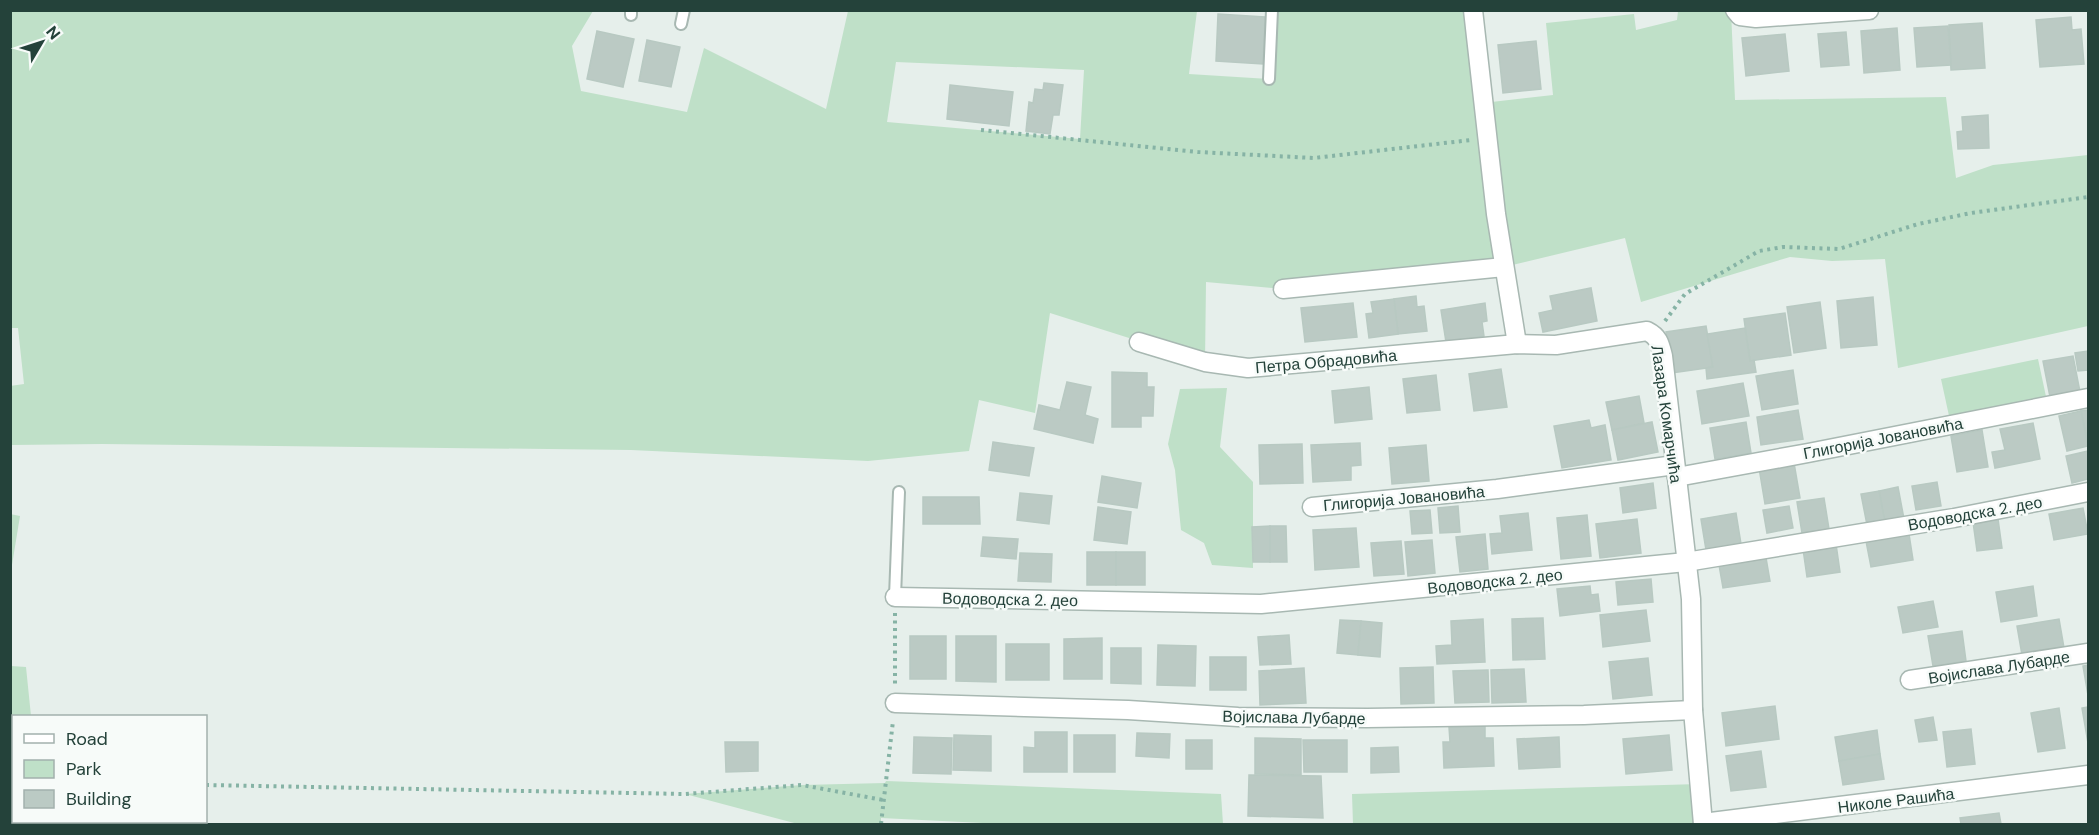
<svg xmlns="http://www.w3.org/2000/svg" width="2099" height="835" viewBox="0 0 2099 835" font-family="'DM Sans',sans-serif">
<rect width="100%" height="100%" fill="#e6efeb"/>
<g fill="#bfe0c8" fill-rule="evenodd">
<path d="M 11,11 L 593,11 L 572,46 L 581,91 L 687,112 L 704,48 L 826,109 L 848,11 L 1197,11 L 1189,74 L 1269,79 L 1272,11 L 1473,11 L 1483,103 L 1553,95 L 1546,23 L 1634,14 L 1636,30 L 1677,20 L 1678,11 L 1731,11 L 1735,100 L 1946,97 L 1956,178 L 1993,165 L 2088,155 L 2088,326 L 1898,368 L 1885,259 L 1832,261 L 1790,257 L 1641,302 L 1625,238 L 1504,267 L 1283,289 L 1206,282 L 1205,362 L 1050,313 L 1035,413 L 979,400 L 969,451 L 868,461 L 631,450 L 102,444 L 11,445 L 10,386 L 24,384 L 18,328 L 10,328 ZM 896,62 L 1084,70 L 1080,139 L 887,122 Z"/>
<polygon points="2038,359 2048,406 1951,425 1941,379"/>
<polygon points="1227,388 1220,447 1253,482 1253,568 1212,565 1204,543 1181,530 1175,470 1168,444 1180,389"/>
<polygon points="10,514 20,516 11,571 10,571"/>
<polygon points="11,666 26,667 31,716 14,716 13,766 10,766"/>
<polygon points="886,781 1221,794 1223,824 1003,824 881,818 881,824 798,824 685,794 802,785 885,783"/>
<polygon points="1699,784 1703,823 1353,824 1352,794"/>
</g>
<g fill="#bbcac4" stroke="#b8c9c2" stroke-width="1.5">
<polygon points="1218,14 1265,17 1263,64 1216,61"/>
<polygon points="2071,17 2072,30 2081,29 2084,64 2040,67 2036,20"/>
<polygon points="1982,23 1985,68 1951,70 1949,25"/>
<polygon points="1948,26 1951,65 1917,67 1914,28"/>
<polygon points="1897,28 1900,70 1864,73 1861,31"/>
<polygon points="597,31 634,39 623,87 587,79"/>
<polygon points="1846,32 1849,65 1821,67 1818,34"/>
<polygon points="1785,34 1789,71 1746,76 1742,38"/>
<polygon points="647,40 680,47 671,87 639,81"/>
<polygon points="1536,41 1541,89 1503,93 1498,45"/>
<polygon points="1044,83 1063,85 1059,115 1053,115 1050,134 1026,131 1029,102 1033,103 1035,89 1043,90"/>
<polygon points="950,85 1013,92 1009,126 947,119"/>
<polygon points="1988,115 1989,148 1958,149 1957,132 1963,131 1962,117"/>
<polygon points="1591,288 1597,321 1543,332 1539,313 1553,310 1550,296"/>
<polygon points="1416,296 1417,307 1424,306 1427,331 1398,334 1394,299"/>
<polygon points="1873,297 1877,345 1841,348 1837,301"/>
<polygon points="1394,299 1398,334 1369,338 1366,314 1373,313 1371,302"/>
<polygon points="1820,302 1826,348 1794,353 1787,307"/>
<polygon points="1353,303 1357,337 1305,342 1301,308"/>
<polygon points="1485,303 1487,321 1482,322 1484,336 1446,342 1441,310"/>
<polygon points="1785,313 1791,355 1750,361 1744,319"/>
<polygon points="1706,326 1713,367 1672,373 1666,332"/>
<polygon points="1745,328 1750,361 1754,360 1756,372 1707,379 1706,368 1713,367 1707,334"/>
<polygon points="2088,351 2088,370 2078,371 2075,353"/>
<polygon points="2073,356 2080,392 2050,397 2043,361"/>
<polygon points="1501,369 1507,407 1474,411 1469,374"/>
<polygon points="1793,370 1798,404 1762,410 1756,376"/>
<polygon points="1112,372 1147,373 1147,387 1154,387 1153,416 1141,416 1141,427 1112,427"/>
<polygon points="1436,375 1440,410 1407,413 1403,379"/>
<polygon points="1067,382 1091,387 1085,415 1098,419 1093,443 1034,429 1039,405 1060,410"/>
<polygon points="1743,383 1749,416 1702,424 1697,391"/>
<polygon points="1369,387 1372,419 1335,423 1332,391"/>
<polygon points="1639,396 1644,423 1612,430 1606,402"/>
<polygon points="1798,410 1803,439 1761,445 1757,417"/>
<polygon points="2088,410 2088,443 2081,411"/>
<polygon points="2081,411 2088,446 2067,451 2059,416"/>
<polygon points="1589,420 1591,428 1605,425 1611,460 1562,468 1554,426"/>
<polygon points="1652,422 1658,452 1618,460 1612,430"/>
<polygon points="1746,422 1751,453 1715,459 1710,428"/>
<polygon points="2033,423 2040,459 1995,468 1992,452 2005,450 2000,429"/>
<polygon points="1982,430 1988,467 1957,472 1951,436"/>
<polygon points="993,442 1034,448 1029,476 989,470"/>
<polygon points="1360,443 1361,465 1351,466 1351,480 1313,482 1311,445"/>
<polygon points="1302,444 1303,483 1260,484 1259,445"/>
<polygon points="1426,445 1429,481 1392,484 1389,448"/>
<polygon points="2088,451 2088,479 2072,483 2066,456"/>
<polygon points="1794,463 1800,498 1765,504 1759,468"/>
<polygon points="1102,476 1141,483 1137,508 1098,502"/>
<polygon points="1937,482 1941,506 1916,510 1912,486"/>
<polygon points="1653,483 1656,508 1623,513 1620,488"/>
<polygon points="1898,487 1904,519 1885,522 1879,491"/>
<polygon points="1879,491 1885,522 1867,525 1861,494"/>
<polygon points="1020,493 1052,496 1049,524 1017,520"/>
<polygon points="923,497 979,497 980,524 923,524"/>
<polygon points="1824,498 1829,529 1802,533 1797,502"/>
<polygon points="1458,506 1460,532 1440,533 1438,508"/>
<polygon points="1789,506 1793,528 1767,533 1763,510"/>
<polygon points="1098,507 1131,512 1127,544 1094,540"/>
<polygon points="2083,508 2088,534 2054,540 2049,514"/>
<polygon points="1430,510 1432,533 1412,534 1410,511"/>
<polygon points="1528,513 1532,550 1492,554 1490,534 1502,533 1500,516"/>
<polygon points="1736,513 1741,544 1706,550 1701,519"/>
<polygon points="1587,515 1591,556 1561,559 1557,518"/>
<polygon points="1637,519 1641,553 1600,558 1596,524"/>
<polygon points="1998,519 2002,548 1977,551 1973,522"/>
<polygon points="1270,526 1286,526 1287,562 1270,562"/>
<polygon points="1270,526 1270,562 1253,562 1252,527"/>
<polygon points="1356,528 1359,567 1315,570 1313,530"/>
<polygon points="1485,534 1488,569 1460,572 1456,537"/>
<polygon points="1909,534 1913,560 1871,567 1866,541"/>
<polygon points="983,537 1018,539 1016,559 981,556"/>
<polygon points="1432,540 1435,573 1408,576 1405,542"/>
<polygon points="1401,541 1404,574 1374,576 1371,543"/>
<polygon points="1836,544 1840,572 1807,577 1803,549"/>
<rect x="1087" y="552" width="29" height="33"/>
<rect x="1116" y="552" width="29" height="33"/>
<polygon points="1020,553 1052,554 1051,582 1018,581"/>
<polygon points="1766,558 1770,581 1723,588 1719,565"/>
<polygon points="1651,579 1653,602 1618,605 1616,582"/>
<polygon points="1590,586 1591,595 1598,594 1600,611 1560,616 1557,589"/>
<polygon points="2033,586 2037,616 2001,622 1996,592"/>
<polygon points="1933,601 1938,627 1903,633 1898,607"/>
<polygon points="1646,610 1650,641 1603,647 1600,615"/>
<polygon points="1543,618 1545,659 1513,660 1512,619"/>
<polygon points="1483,619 1485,662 1437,664 1436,646 1452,645 1451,621"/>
<polygon points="2059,619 2064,648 2022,655 2017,626"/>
<polygon points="1340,620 1361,621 1358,655 1337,653"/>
<polygon points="1361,621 1382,623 1380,657 1358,655"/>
<polygon points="1962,631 1966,661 1933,666 1928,636"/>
<polygon points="1289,635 1291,664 1260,665 1258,637"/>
<rect x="910" y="636" width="36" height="43"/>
<polygon points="956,636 996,636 996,682 956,681"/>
<polygon points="1102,638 1102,679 1064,679 1064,639"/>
<rect x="1006" y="644" width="43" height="36"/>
<polygon points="1158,645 1196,646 1195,686 1157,685"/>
<polygon points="1111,648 1141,648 1141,684 1111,683"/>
<rect x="1210" y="657" width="36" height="33"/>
<polygon points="1648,658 1652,695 1613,699 1609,662"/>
<polygon points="2088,665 2088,695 2083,666"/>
<polygon points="1433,667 1434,703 1401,704 1400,668"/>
<polygon points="1304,668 1306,703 1260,705 1259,671"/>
<polygon points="1524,669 1526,702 1492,703 1491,670"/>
<polygon points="1488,670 1489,702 1455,703 1453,671"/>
<polygon points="1775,706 1779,739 1726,746 1722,713"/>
<polygon points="2088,707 2088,743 2082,708"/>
<polygon points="2059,708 2065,748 2038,752 2031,713"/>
<polygon points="1933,717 1937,740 1919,742 1915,720"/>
<polygon points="1485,726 1485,738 1493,738 1494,766 1444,768 1443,742 1450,742 1449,727"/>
<polygon points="1971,729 1975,764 1947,767 1943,732"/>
<polygon points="1877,730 1880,754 1839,761 1835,737"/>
<polygon points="1035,732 1067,732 1067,772 1024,772 1024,747 1035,748"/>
<polygon points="1137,733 1170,734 1169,758 1136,756"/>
<polygon points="954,735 991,736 991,771 953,770"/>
<rect x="1074" y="735" width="41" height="37"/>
<polygon points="1669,735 1672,770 1626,774 1623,739"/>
<polygon points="914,737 952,738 951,774 913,773"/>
<polygon points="1559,737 1560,767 1519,769 1517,739"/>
<polygon points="1255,738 1301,739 1301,775 1255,774"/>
<rect x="1186" y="740" width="26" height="29"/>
<polygon points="1303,740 1347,740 1347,772 1304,772"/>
<polygon points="725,742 758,742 758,771 726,772"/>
<polygon points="1398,747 1399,772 1371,773 1371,748"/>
<polygon points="1761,751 1766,787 1731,791 1726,756"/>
<polygon points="1880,754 1884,779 1843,785 1839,761"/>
<polygon points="1249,775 1321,776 1323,818 1248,816"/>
<polygon points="1999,813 2001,824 1961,824 1960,818"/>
</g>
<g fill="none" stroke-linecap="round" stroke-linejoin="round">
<defs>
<g id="lane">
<polyline points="631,15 631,10"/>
<polyline points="681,24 684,10"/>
<polyline points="1269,79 1272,10"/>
<polyline points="895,597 899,492"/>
</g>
<g id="street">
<polyline points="1473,10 1496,214 1517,344"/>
<polyline points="1735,10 1740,16 1756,18 1869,10"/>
<polyline points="1283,289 1504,267"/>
<path d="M 1139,342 L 1205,362 L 1248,368 L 1517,344 L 1556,345 L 1647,331 C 1659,337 1660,344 1663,356 L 1691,599 L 1693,710 L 1703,824"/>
<polyline points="1677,477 1808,453 2088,398"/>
<polyline points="1312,507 1497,489 1675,465"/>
<polyline points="895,597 1261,604 1686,562 1954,518 2088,492"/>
<polyline points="1910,680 2088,653"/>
<polyline points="895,703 1128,710 1238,717 1367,718 1584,715 1693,710"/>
<polyline points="1703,823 2088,775"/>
</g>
</defs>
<use href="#lane" stroke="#a8b8b2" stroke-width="14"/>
<use href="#street" stroke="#a8b8b2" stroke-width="21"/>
<g stroke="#86b3a5" stroke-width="4" stroke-dasharray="3 4.5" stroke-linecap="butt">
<polyline points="981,130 1198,152 1314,158 1471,140"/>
<polyline points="1665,321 1685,294 1759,251 1783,247 1839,249 1918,224 1971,213 2088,197"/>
<polyline points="895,613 895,687"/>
<polyline points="206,785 685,794 802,785 883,800"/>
<polyline points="30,824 31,822"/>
<polyline points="881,824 893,721"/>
</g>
<use href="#lane" stroke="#fff" stroke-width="10"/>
<use href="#street" stroke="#fff" stroke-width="18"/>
</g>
<g text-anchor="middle" stroke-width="5" stroke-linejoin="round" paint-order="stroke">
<g font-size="16" fill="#24423a" stroke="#f7fbf9">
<text transform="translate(1326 361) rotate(-5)" y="6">Петра Обрадовића</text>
<text transform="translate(1667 414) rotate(82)" y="6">Лазара Комарчића</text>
<text transform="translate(1883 438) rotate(-11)" y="6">Глигорија Јовановића</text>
<text transform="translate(1404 498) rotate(-5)" y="6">Глигорија Јовановића</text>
<text transform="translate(1975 513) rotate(-10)" y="6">Водоводска 2. део</text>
<text transform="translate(1495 581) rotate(-6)" y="6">Водоводска 2. део</text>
<text transform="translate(1010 599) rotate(1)" y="6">Водоводска 2. део</text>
<text transform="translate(1999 667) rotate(-9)" y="6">Војислава Лубарде</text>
<text transform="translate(1294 717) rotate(1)" y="6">Војислава Лубарде</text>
<text transform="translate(1896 800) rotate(-7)" y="6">Николе Рашића</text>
</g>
</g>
<rect width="2099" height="835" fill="none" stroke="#24423a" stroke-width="24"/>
<rect x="12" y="715" width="195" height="108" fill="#f7fbf9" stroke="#a3b1ad" stroke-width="1.5"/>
<rect x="24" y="734" width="30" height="9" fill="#ffffff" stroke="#a3b1ad" stroke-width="1.5"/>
<text x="66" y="745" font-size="18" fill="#24423a">Road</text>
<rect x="24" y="760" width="30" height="18" fill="#bfe0c8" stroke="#a3b1ad" stroke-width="1.5"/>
<text x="66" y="775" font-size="18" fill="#24423a">Park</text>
<rect x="24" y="790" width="30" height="18" fill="#bbcac4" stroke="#a3b1ad" stroke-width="1.5"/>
<text x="66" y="805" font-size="18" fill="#24423a">Building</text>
<g transform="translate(42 42) rotate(51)" stroke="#f7fbf9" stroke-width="4.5" paint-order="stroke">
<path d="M0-4.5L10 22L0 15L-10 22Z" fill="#24423a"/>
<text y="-9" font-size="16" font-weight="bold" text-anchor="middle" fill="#24423a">N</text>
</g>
</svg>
